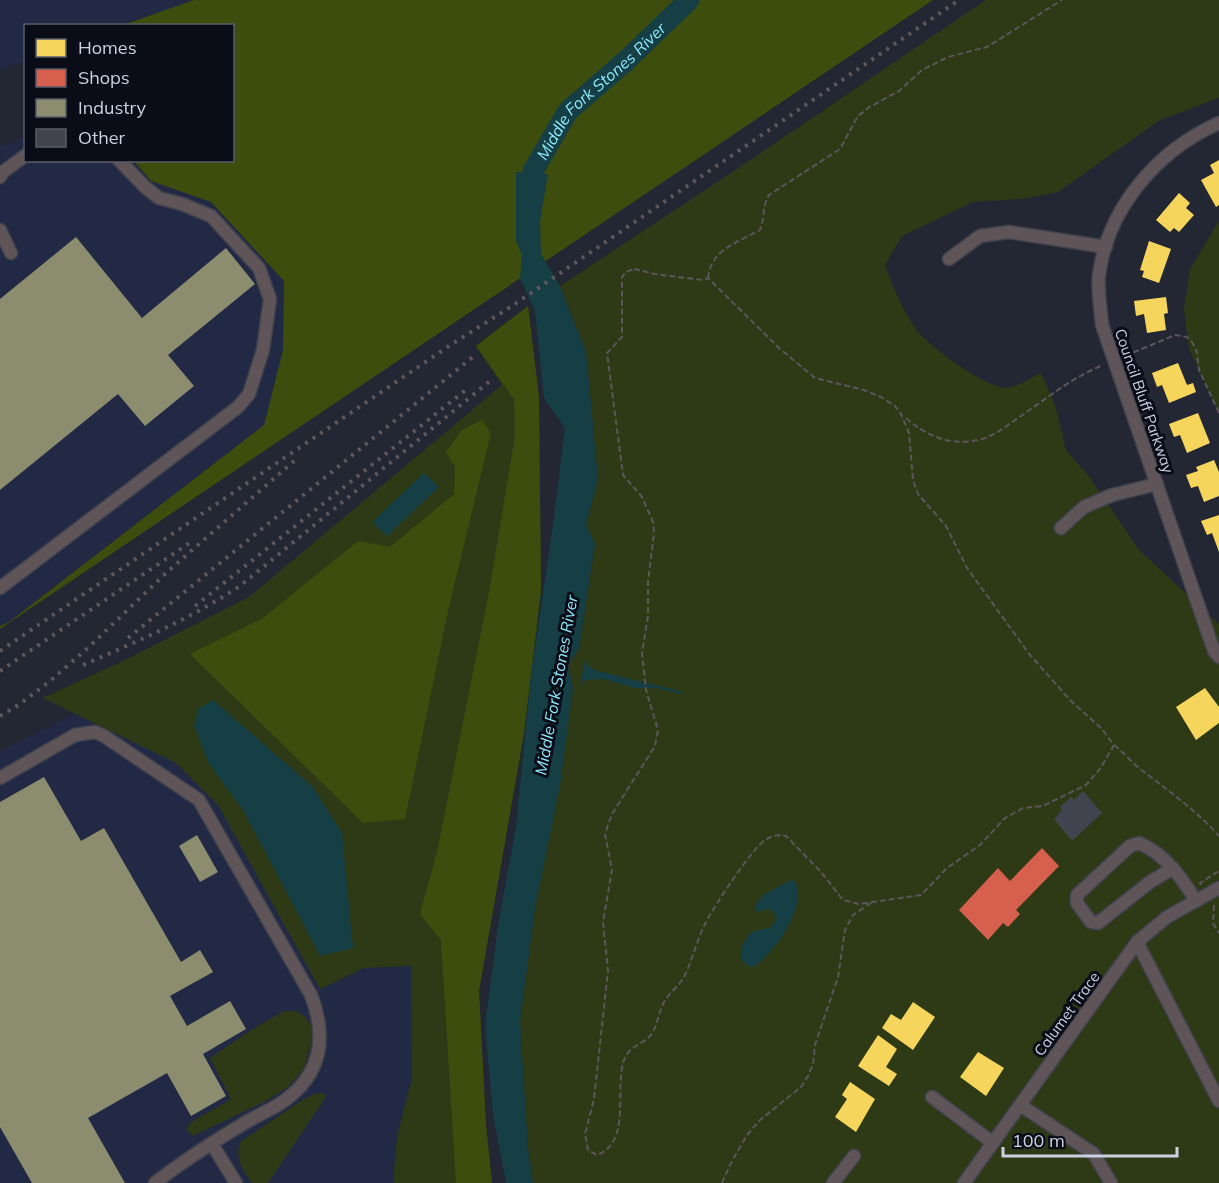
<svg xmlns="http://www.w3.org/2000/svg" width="1219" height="1183" viewBox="0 0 1219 1183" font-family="Mulish,sans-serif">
<rect width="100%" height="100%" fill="#232633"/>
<g fill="#222944">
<polygon points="0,0 194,0 123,25 26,26 25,61 0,70"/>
<polygon points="25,136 26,160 134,161 151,181 211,202 284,281 283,350 264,425 9,622 0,626 0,147"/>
<polygon points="190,654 364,968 412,965 412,1078 397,1137 393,1183 0,1183 0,751 91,706"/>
</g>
<g fill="#2e3a15">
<path d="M 986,0 L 1219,0 L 1219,98 L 1160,120 L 1058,192 L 1022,199 L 973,202 L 902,236 L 885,265 C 893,287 902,309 915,328 C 925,344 989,390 1007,388 C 1018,387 1032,377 1041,373 L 1055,405 L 1066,450 L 1088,475 L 1139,550 L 1219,624 L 1219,1183 L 533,1183 L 528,1149 L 520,1022 L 535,908 L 573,688 L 568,666 L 579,648 L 595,544 L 586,525 L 598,480 L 586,352 L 560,286 L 737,169 Z"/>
<polygon points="1219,221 1219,412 1189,349 1184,309 1190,269"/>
<polygon points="528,306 539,397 541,591 524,733 479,991 486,1125 492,1183 393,1183 397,1137 412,1078 411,966 364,968 320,989 218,805 176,763 43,698 127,659 249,597 502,385 476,346"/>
<polygon points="284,1011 296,1011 306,1017 311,1026 311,1044 304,1069 288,1087 268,1100 193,1136 187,1130 190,1123 231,1099 210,1058 251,1030"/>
<path d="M 323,1093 L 326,1097 L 268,1183 L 252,1183 C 242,1170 235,1158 240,1142 L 304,1099 L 314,1094 Z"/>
</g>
<g fill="#3d4d0d">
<polygon points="194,0 933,0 0,629 0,626 9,622 264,425 283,350 284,281 211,202 151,181 134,161 232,160 232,26 123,25"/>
<polygon points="528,306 539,397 541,591 524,733 479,991 486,1125 492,1183 456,1183 441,940 420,914 437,852 490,587 515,436 514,399 476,346"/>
<polygon points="482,420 491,433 448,611 405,819 363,823 190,654 263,618 358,541 390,547 454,494 455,467 446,452 462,430"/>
</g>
<g fill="#153e45">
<polygon points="516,172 548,174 540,221 541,254 560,286 586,352 598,480 586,525 595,544 579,648 568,666 573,688 560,786 535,908 520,1022 528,1149 533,1183 506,1183 493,1115 485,1025 498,926 516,826 531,675 554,518 565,428 544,398 535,311 520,279 522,255 516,240"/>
<polygon points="424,473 439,487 387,536 372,522"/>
<polygon points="585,659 588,666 594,670 683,692 681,694 656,688 634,688 604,679 586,680 582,683 580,688"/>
<polygon points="213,700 313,787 342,833 353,948 320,956 243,810 209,764 194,726 198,709"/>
<path d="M 791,880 L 795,881 C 808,906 775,952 754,967 C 734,964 740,947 749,935 C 754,929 765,930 771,927 C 778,921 776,915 770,909 L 755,912 L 756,903 L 765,894 Z"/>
</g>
<g fill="#f6d55c">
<polygon points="1219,160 1219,205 1216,207 1201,180 1214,173 1210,165"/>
<polygon points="1179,193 1190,203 1186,208 1194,215 1179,232 1174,228 1170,232 1156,220"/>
<polygon points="1149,241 1171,249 1159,283 1142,277 1144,271 1140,270"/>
<polygon points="1166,297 1168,313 1164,314 1166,330 1147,333 1144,314 1136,316 1134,301"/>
<polygon points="1178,363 1187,385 1193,383 1196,392 1169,403 1162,385 1157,387 1152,373"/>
<polygon points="1198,413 1210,443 1187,453 1180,435 1174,437 1169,424"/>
<polygon points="1214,460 1219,472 1219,496 1204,502 1198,486 1191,488 1186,475 1198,471 1196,467"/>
<polygon points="1219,515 1219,552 1212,533 1207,535 1201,521"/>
<polygon points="1205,688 1219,707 1219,723 1196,740 1176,707"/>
<polygon points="913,1002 935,1017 913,1050 882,1028 891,1014 901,1020"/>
<polygon points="878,1035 897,1049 886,1067 897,1074 889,1086 858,1066"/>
<polygon points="978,1052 1004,1068 986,1096 960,1077"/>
<polygon points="850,1082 875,1099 856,1132 835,1117 847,1099 842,1095"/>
</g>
<polygon fill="#d6604d" points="1042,848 1059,866 1016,910 1020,914 1008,927 1003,923 988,940 959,910 998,868 1010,881"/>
<g fill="#8c8c6e">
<polygon points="76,237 142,318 226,248 255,284 168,355 194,386 145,426 118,394 0,490 0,299"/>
<polygon points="44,777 81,841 104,828 181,962 200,950 213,972 170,996 187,1026 230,1001 246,1029 203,1054 226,1096 191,1116 167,1073 88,1118 125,1183 32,1183 0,1127 0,802"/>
<polygon points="197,835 218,872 200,882 179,846"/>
</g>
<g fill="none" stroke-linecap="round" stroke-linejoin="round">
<path stroke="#153e45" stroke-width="21" id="s1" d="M 532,201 L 533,171 L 568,111 L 628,59 L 689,0"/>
</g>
<polygon fill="#41444f" points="1083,791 1102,813 1072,841 1054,819 1062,810 1060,807 1071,797 1074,800"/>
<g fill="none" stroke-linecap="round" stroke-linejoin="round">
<defs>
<g id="minor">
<path d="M 1219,123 C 1158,150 1108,207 1099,275 C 1097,290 1101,309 1102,325 L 1214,651 L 1219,657"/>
<polyline points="0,177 3,172 26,155"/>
<polyline points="0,230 11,253"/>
<polyline points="949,259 980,236 1009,232 1106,247"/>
<polyline points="1061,528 1084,507 1112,495 1157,484"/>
<polyline points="0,588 238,407 249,394 263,350 270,299 259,268 211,216 182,204 159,198 145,187 119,160"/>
<path d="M 0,778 L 75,735 L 95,732 L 104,736 L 199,800 L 311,995 C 327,1037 322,1074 284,1101 C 271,1110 256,1116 243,1124 C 213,1142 183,1161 155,1183"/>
<path d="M 1173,868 L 1150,882 L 1098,923 L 1091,922 L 1077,903 L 1077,895 L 1130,846 L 1139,843 C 1165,854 1182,878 1196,901"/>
<polyline points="1137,942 1219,1101"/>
<polyline points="932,1097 993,1143"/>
<polyline points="1020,1105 1094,1154 1111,1183"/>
<polyline points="212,1144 236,1183"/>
<polyline points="833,1183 854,1156"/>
<polyline points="964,1183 1137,942 1167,917 1219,888"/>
</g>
</defs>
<use href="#minor" stroke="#40424d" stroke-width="15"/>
<g stroke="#5b565b" stroke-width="2" stroke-dasharray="6 3" stroke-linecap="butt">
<path d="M 634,269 L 655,274 L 703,280 L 708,278 L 779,348 L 815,378 L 864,390 L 881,397 L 895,406 L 901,414 L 909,433 L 913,480 L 918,494 L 946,526 L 967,568 L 1030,655 L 1071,701 L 1101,728 L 1114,745 L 1100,769 L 1086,785 L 1043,806 L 1023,808 L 1005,818 L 980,845 L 947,868 L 921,895 L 859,904 L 843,900 L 821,872 L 786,836 C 778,834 772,836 765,840 C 751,850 715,905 706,922 C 697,939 693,959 684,977 C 679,986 669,993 664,1002 C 659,1011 658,1022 653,1032 C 646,1044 629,1045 624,1060 C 614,1089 632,1142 597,1155 L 588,1150 L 585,1134 L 594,1099 L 608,971 L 603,922 L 612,870 L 605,834 L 612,814 L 655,746 L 658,730 L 646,690 L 642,653 L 648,616 L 648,582 L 654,533 L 653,522 L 642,497 L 623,475 L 607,353 L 622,337 L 622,277 L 626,272 Z"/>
<path d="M 708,278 C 711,249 737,243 760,230 C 765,218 762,206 769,195 L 840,149 L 858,116 L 868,108 L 899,91 L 922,70 L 948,57 L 987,47 L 1062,0"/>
<polyline points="1125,356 1175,335 1187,337 1192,342 1197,352 1199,370 1219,413"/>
<path d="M 906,418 C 927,437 953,447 982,439 C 996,435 1009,424 1021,416 C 1047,398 1073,377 1103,365"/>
<path d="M 1114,745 C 1123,751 1130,761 1139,768 C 1167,790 1195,809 1219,836"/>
<polyline points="1201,885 1200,883 1219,871"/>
<polyline points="1214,905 1213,923 1219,933"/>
<polyline points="722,1183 731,1163 747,1135 760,1120 801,1087 808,1076 813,1064 815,1045 838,977 845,930 853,915 871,903"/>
</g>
<use href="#minor" stroke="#5f5558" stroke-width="12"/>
<g stroke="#5e585d" stroke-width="4" stroke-dasharray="3 6" stroke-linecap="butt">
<polyline points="195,606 467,389"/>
<polyline points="128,638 474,356"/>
<polyline points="0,651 452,344 512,306 959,0"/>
<path d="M 83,665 C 138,641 190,619 240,586 L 490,381"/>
<polyline points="0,671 194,540"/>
<polyline points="0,716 20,704 50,681 89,647 166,573 294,461"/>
</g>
</g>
<g text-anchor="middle" stroke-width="6" stroke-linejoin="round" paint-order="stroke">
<g font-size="15" fill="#ccd1e1" stroke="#0a0d18">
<text transform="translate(1144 401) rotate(71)" y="5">Council Bluff Parkway</text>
<text transform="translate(1067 1014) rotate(-54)" y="5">Calumet Trace</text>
</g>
<g font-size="16" font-style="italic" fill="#8febfd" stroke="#0a0d18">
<text dy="6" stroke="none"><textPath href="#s1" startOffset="136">Middle Fork Stones River</textPath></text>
<text transform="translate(556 685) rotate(-80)" y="6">Middle Fork Stones River</text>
</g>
</g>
<rect x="24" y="24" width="210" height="138" fill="#0a0d18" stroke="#585b68" stroke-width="1.5"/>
<rect x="36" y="39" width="30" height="18" fill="#f6d55c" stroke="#585b68" stroke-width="1.5"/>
<text x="78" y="54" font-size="18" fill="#ccd1e1">Homes</text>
<rect x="36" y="69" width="30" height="18" fill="#d6604d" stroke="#585b68" stroke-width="1.5"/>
<text x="78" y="84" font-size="18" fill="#ccd1e1">Shops</text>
<rect x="36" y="99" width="30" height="18" fill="#8c8c6e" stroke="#585b68" stroke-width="1.5"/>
<text x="78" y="114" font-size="18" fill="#ccd1e1">Industry</text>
<rect x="36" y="129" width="30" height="18" fill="#41444f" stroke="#585b68" stroke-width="1.5"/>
<text x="78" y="144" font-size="18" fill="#ccd1e1">Other</text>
<path d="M1003 1147v9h174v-9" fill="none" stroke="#ccd1e1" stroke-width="3"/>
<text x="1012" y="1147" font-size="18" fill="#ccd1e1" stroke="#0a0d18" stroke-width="4.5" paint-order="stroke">100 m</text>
</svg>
